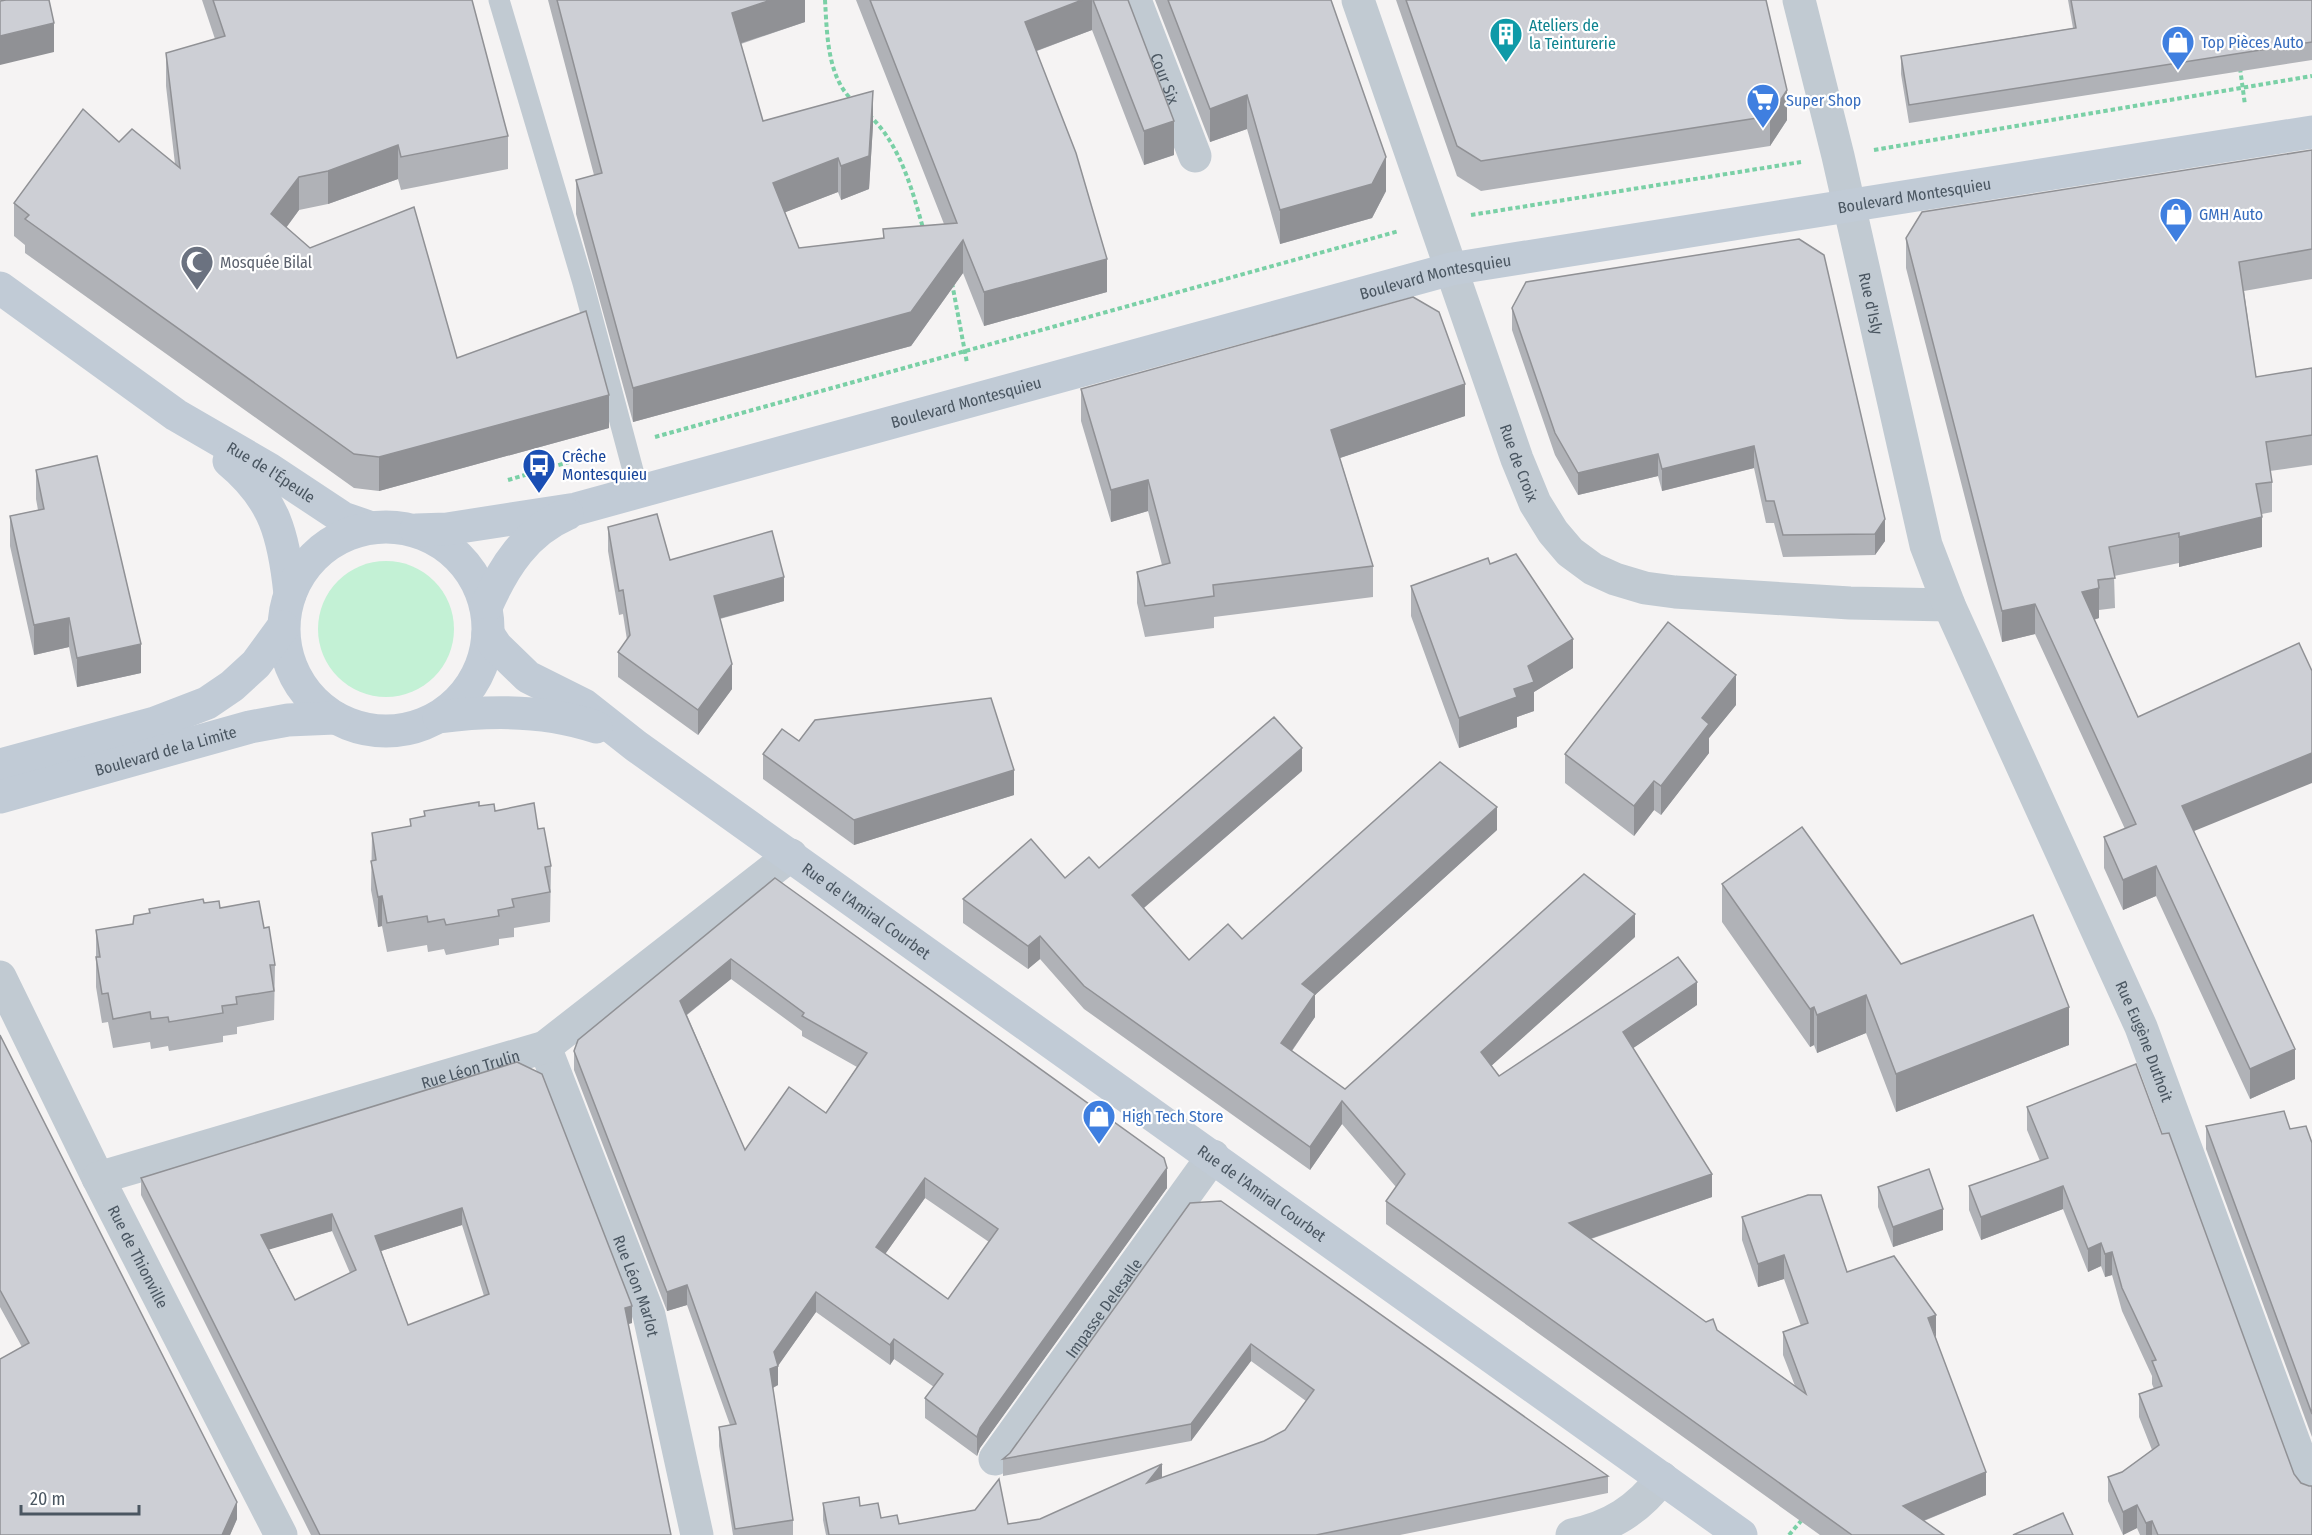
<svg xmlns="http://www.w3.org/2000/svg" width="2312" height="1535" viewBox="0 0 2312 1535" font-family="'Fira Sans Condensed',sans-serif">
<rect width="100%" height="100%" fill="#f5f3f3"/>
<circle fill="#c3f1d5" cx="386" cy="629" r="68"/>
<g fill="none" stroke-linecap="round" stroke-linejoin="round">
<g stroke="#7ad0a6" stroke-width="4" stroke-dasharray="4.5 3" stroke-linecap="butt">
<path d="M 825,0 C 827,33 827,76 852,100"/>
<polyline points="2240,68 2245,105"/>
<path d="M 869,115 C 900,144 912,189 923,228"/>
<polyline points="1874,150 2312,76"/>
<polyline points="1471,215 1801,162"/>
<polyline points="952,283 967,363"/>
<polyline points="655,437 1399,231"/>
<polyline points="508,480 596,454"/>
<polyline points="1789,1535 1801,1521"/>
</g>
<polyline stroke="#c1cad2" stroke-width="21" points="499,0 583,283 639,493"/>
<g stroke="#c1cad2" stroke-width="33">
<path id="s1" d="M 1135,0 L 1195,156"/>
<path id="s2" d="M 1358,0 L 1517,459 L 1535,503 L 1553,532 L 1570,552 L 1593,569 L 1615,579 L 1645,588 L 1675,592 L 1850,603 L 1949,605"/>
<path id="s3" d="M 1799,0 L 1838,156 L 1926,545 L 1949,605 L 2141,1027 L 2312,1491"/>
<path id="s4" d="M 0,977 L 98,1178 L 281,1535"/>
<path id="s5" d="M 545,1047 L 649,1315 L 697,1535"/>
<path id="s6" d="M 98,1178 L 545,1047 L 791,855"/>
<path id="s7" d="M 995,1459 L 1213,1156"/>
<path d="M 1572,1535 C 1610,1527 1638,1510 1662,1478"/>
</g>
<g stroke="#c1cbd6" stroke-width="33">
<path id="s8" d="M 0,288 L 176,415 L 269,469 L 343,518 L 369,527"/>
<path d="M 229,461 C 275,499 284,536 290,594"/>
<circle cx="386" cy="629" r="102"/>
<path id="s9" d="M 416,530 L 447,529 L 576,509 L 1451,269 L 2312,132"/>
<path d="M 486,607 C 504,566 526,532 567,514"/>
<path id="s10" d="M 488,634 L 496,646 L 528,677 L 584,705 L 636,746 L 1741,1535"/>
<path d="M 439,717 C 491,710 546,710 596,727"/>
<polyline points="0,765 155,723 207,703 232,686 256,664 283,627"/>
<path id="s11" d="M 0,797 L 250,727 L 288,720 L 335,718"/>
</g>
</g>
<g fill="#b0b2b7" fill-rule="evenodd">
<polygon points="202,0 472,0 508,136 508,169 401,190 398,179 328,204 299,210 286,228 310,248 457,358 609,428 379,491 354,488 25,253 25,245 14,236 14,203 119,142 175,164 166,86 166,53 215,39"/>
<polygon points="548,0 805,0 805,22 741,44 763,121 873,125 869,189 841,200 838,192 785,212 799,248 883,238 883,229 944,224 856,0 1128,0 1174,155 1144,165 1092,30 1037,51 1107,292 984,326 963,273 911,346 633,422 576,214 576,180 594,175"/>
<polygon points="1155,0 1331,0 1386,191 1372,218 1280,244 1247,129 1210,142"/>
<polygon points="1396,0 1766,0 1787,120 1770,146 1481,191 1457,176"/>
<polygon points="2068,0 2312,0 2312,60 1909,123 1901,74 1901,56 2073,28"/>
<polygon points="2312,150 2312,279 2244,291 2256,377 2312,368 2312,465 2270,471 2272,482 2272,512 2262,514 2262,547 2179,567 2179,563 2114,576 2115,608 2099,610 2099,618 2094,620 2138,717 2194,831 2295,1079 2250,1099 2156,896 2123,910 2104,868 2104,837 2125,829 2035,634 2002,642 1906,268 1906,238"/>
<polygon points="1526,282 1885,541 1875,555 1783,557 1774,523 1766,523 1754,468 1662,491 1658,476 1578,495 1555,455 1512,330 1512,308"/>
<polygon points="1081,389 1465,416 1340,458 1373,566 1373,597 1214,617 1214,628 1145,637 1137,603 1137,572 1162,565 1148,511 1111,522 1081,421"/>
<polygon points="36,470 141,673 77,687 69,647 34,655 10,546 10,516 38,510 36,499"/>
<polygon points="608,527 670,560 784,601 720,619 732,689 698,735 618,677 618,652 627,640 623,614 619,615 608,551"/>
<polygon points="1490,564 1573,668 1534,692 1534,711 1517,717 1517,727 1459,748 1411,616 1411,586"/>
<polygon points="1736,705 1709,738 1709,753 1661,815 1654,810 1634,836 1565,783 1565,754"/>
<polygon points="799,741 1014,795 854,845 763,779 763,754"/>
<polygon points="1302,771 1144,908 1189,960 1242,939 1497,830 1315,995 1315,1017 1292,1051 1345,1089 1635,937 1491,1066 1499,1076 1697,1005 1633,1048 1712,1197 1591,1239 1795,1386 1783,1355 1783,1332 1801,1326 1784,1279 1758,1287 1742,1240 1742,1217 1847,1272 1936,1338 1986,1495 1924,1521 1944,1535 1820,1535 1386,1224 1386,1201 1396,1187 1342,1124 1310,1170 1084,1009 1040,959 1028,969 963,923 963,899 1065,878 1099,868"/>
<polygon points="479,806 495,811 538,829 551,866 550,922 514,928 514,937 499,939 499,945 446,955 444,949 428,952 427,945 387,952 382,926 378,927 371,890 372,833 410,826 410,819 424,816 424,811"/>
<path d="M 775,878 L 1167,1188 L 980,1448 L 977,1456 L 925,1418 L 925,1398 L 934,1387 L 894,1359 L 890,1365 L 816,1312 L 778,1365 L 778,1385 L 773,1388 L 793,1520 L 793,1535 L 733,1535 L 719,1446 L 719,1427 L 730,1425 L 687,1305 L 667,1311 L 574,1070 L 574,1051 ZM 731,979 L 802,1031 L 802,1036 L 857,1067 L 826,1113 L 745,1150 L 687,1015 ZM 925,1198 L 989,1242 L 948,1299 L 885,1254 Z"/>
<polygon points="1722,884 1901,964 2069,1045 1896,1112 1866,1033 1817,1053 1814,1045 1810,1047 1722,922"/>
<polygon points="204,903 220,908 264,928 275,965 274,1020 237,1027 237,1034 223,1036 223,1042 169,1051 168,1046 151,1049 150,1042 113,1048 108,1022 102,1023 96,987 96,930 133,924 149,913 149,909"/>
<polygon points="0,1035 237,1519 230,1535 0,1535 22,1347 0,1307"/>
<path d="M 517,1062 L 632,1323 L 628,1324 L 671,1535 L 311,1535 L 141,1195 L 141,1178 ZM 462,1225 L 484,1296 L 408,1325 L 381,1251 ZM 332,1231 L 350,1273 L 295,1300 L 269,1249 Z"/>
<polygon points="2027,1107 2162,1134 2294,1474 2301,1483 2309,1486 2312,1535 2140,1535 2137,1528 2123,1535 2108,1501 2108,1477 2122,1472 2152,1450 2139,1417 2139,1394 2154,1389 2152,1384 2152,1376 2122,1311 2112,1275 2105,1277 2101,1266 2088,1272 2063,1209 1981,1240 1969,1210 1969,1186 2040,1161 2027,1130"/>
<polygon points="2206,1126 2290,1129 2312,1143 2312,1437 2206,1149"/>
<polygon points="1878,1187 1943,1230 1893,1247 1878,1207"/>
<polygon points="1190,1203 1608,1476 1608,1493 1400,1535 826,1535 823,1520 823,1503 860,1506 881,1518 899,1524 1008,1524 1040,1519 1162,1478 1264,1441 1285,1430 1306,1401 1251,1361 1191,1441 1003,1476 1003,1459 1010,1453"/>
</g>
<g fill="#909195">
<polygon points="771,0 805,0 805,22 732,46 732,13"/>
<polygon points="1082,0 1092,0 1092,30 1025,55 1025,22"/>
<polygon points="54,23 54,52 0,65 0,36"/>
<polygon points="1787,90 1787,120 1770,146 1770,116"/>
<polygon points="873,91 873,125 869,189 841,200 841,166"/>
<polygon points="1247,95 1247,129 1210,142 1210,109"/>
<polygon points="1174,121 1174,155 1144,165 1144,131"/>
<polygon points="398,145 398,179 328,204 328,171"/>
<polygon points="1386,157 1386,191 1372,218 1280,244 1280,210"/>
<polygon points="838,158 838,192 773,217 773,183"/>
<polygon points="299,177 299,210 271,248 271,214"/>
<polygon points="963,240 963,273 911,346 633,422 633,388"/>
<polygon points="1107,259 1107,292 984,326 984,292"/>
<polygon points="1465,384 1465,416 1331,461 1331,430"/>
<polygon points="609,395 609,428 379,491 379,457"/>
<polygon points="1754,446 1754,468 1662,491 1662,469"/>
<polygon points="1658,454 1658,476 1578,495 1578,473"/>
<polygon points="1148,480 1148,511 1111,522 1111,490"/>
<polygon points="2262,517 2262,547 2179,567 2179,537"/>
<polygon points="1885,519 1885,541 1875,555 1875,534"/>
<polygon points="784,577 784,601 714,620 714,596"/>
<polygon points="2099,588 2099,618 2082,623 2082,592"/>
<polygon points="2035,604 2035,634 2002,642 2002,611"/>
<polygon points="69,618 69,647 34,655 34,625"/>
<polygon points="1573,639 1573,668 1534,692 1534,711 1517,717 1517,727 1459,748 1459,718 1514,689 1528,666"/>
<polygon points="141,644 141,673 77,687 77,658"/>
<polygon points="732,664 732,689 698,735 698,710"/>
<polygon points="1736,675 1736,705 1709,738 1709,753 1661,815 1661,786 1702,718"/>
<polygon points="1302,748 1302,771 1132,918 1132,895"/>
<polygon points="2312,753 2312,783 2182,836 2182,806"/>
<polygon points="1014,770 1014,795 854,845 854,820"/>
<polygon points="1654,781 1654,810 1634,836 1634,806"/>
<polygon points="1497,807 1497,830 1315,995 1315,1017 1281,1066 1281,1043 1302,984"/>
<polygon points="2156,866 2156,896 2123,910 2123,880"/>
<polygon points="382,896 382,926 378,927 378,897"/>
<polygon points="1635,914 1635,937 1481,1075 1481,1052"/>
<polygon points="1040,936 1040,959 1028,969 1028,946"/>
<polygon points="731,959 731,979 680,1020 680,1001"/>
<polygon points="1697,982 1697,1005 1623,1055 1623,1032"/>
<polygon points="1866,995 1866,1033 1817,1053 1817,1015"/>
<polygon points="1814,1007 1814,1045 1810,1047 1810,1009"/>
<polygon points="2069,1007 2069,1045 1896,1112 1896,1074"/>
<polygon points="2295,1049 2295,1079 2250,1099 2250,1069"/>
<polygon points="1342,1101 1342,1124 1310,1170 1310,1147"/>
<polygon points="1167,1168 1167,1188 980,1448 977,1456 977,1437 980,1428"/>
<polygon points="1712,1174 1712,1197 1569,1246 1569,1223"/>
<polygon points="925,1178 925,1198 876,1267 876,1247"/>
<polygon points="2063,1186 2063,1209 1981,1240 1981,1217"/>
<polygon points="462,1208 462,1225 375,1253 375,1236"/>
<polygon points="1943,1209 1943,1230 1893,1247 1893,1227"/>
<polygon points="332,1214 332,1231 261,1252 261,1235"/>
<polygon points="2101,1243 2101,1266 2088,1272 2088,1249"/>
<polygon points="2112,1252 2112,1275 2105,1277 2105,1254"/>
<polygon points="1784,1255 1784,1279 1758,1287 1758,1264"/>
<polygon points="687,1285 687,1305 667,1311 667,1292"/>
<polygon points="816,1292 816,1312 778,1366 778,1385 770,1389 770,1369 774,1352"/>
<polygon points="632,1306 632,1323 625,1325 625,1308"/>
<polygon points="1936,1315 1936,1338 1928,1318"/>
<polygon points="894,1339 894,1359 890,1365 890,1345"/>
<polygon points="1251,1344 1251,1361 1191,1441 1191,1424"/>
<polygon points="1162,1464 1162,1481 1147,1483"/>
<polygon points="1986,1472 1986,1495 1903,1529 1903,1506"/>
<polygon points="237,1502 237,1519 230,1535 222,1535"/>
<polygon points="2137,1505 2137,1528 2123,1535 2123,1512"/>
<polygon points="2152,1521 2152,1535 2146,1535 2146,1523"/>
</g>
<g fill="#cdcfd5" stroke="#909195" stroke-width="1.5" fill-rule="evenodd">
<polygon points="6,0 49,0 54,23 0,36 0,1"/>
<polygon points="213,0 472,0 508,136 401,157 398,145 328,171 299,177 271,214 310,248 414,207 457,358 586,311 609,395 379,457 354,454 25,219 29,215 14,203 83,109 119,142 132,129 180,168 166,53 225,36"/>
<polygon points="557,0 771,0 732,13 763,121 873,91 869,156 841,166 838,158 773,183 799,248 884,238 883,229 957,223 870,0 1082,0 1025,22 1076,153 1107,259 984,292 963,240 911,312 633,388 576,180 602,173"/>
<polygon points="1093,0 1128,0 1174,121 1144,131"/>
<polygon points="1168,0 1331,0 1386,157 1372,184 1280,210 1247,95 1210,109"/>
<polygon points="1406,0 1766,0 1787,90 1770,116 1481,161 1457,146"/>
<polygon points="2071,0 2312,0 2312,42 1909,105 1901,56 2076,28"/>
<polygon points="2312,150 2312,249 2239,262 2256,377 2312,368 2312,435 2266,442 2272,482 2256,484 2262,517 2179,537 2179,533 2109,547 2115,578 2098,580 2099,588 2082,592 2138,717 2299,643 2312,671 2312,753 2182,806 2295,1049 2250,1069 2156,866 2123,880 2104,837 2136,824 2035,604 2002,611 1906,238 1922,212"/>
<polygon points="1799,239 1824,255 1885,519 1875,534 1783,535 1774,501 1766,501 1754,446 1662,469 1658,454 1578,473 1555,433 1512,308 1526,282"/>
<polygon points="1413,297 1439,312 1465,384 1331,430 1373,566 1213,585 1214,596 1145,606 1137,572 1170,563 1148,480 1111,490 1081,389"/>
<polygon points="97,456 141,644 77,658 69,618 34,625 10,516 44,509 36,470"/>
<polygon points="657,514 670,560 772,531 784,577 714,596 732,664 698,710 618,652 630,635 623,590 619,591 608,527"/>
<polygon points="1516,554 1573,639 1528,666 1534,682 1514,689 1517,697 1459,718 1411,586 1488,558 1490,564"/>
<polygon points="1668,622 1736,675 1702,718 1709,724 1661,786 1654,781 1634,806 1565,754"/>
<polygon points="991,698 1014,770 854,820 763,754 782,729 799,741 815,720"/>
<polygon points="1274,717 1302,748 1132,895 1189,960 1228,924 1242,939 1440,762 1497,807 1302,984 1315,994 1281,1043 1345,1089 1584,874 1635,914 1481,1052 1499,1076 1678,957 1697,982 1623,1032 1712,1174 1569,1223 1706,1322 1713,1319 1717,1330 1806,1394 1783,1332 1808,1323 1784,1255 1758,1264 1742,1217 1808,1195 1821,1195 1847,1272 1894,1256 1936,1315 1928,1318 1986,1472 1903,1506 1944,1535 1852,1535 1386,1201 1405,1174 1342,1101 1310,1147 1084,986 1040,936 1028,946 963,899 1031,839 1065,878 1089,857 1099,868"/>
<polygon points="479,802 479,806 494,804 495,811 534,803 538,829 544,828 551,866 545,867 550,892 512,899 514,907 498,910 499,916 446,925 444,919 428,922 427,916 387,923 382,896 378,897 371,861 376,860 372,833 411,826 410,819 425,816 424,811"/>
<polygon points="1802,827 1901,964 2033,915 2069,1007 1896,1074 1866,995 1817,1015 1814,1007 1810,1009 1722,884"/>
<path d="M 775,878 L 1164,1158 L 1167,1168 L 980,1428 L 977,1437 L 925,1398 L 943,1374 L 894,1339 L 890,1345 L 816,1292 L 774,1352 L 778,1366 L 770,1369 L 793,1520 L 735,1529 L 719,1427 L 736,1424 L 687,1285 L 667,1292 L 574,1051 L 578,1040 ZM 731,959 L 804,1013 L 802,1016 L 867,1053 L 826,1113 L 789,1087 L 745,1150 L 680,1001 ZM 925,1178 L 998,1229 L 948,1299 L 876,1247 Z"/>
<polygon points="203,899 204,903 219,901 220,908 259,901 264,928 269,927 275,965 270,965 274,991 236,997 237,1004 222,1006 223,1013 169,1022 168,1017 151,1019 150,1012 113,1019 108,993 102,994 96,957 100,957 96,930 133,924 134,916 150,913 149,909"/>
<polygon points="0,1035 237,1502 222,1535 0,1535 0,1359 29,1343 0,1290"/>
<path d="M 517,1062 L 542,1074 L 631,1303 L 632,1306 L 625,1308 L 671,1535 L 320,1535 L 141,1178 ZM 462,1208 L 489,1294 L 408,1325 L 375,1236 ZM 332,1214 L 356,1270 L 295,1300 L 261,1235 Z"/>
<polygon points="2136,1064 2162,1134 2169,1133 2294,1474 2301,1483 2309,1486 2312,1486 2312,1535 2158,1535 2152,1521 2146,1523 2137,1505 2123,1512 2108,1477 2122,1472 2159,1445 2139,1394 2162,1386 2152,1361 2156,1360 2122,1288 2112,1252 2105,1254 2101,1243 2088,1249 2063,1186 1981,1217 1969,1186 2048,1158 2027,1107"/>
<polygon points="2284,1111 2290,1129 2306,1126 2312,1143 2312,1414 2206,1126"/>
<polygon points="1929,1169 1943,1209 1893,1227 1878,1187"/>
<polygon points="1221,1201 1608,1476 1316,1535 829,1535 823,1503 859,1497 860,1506 878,1503 881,1518 897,1515 899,1524 975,1510 999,1479 1008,1524 1040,1519 1162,1464 1147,1483 1264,1441 1285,1430 1314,1390 1251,1344 1191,1424 1003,1459 1010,1453 1190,1203"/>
<polygon points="2063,1513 2073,1535 2013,1535"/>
</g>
<defs>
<symbol id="building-pin" viewBox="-11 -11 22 30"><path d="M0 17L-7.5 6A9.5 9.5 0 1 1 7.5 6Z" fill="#0f9aa8" stroke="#fff"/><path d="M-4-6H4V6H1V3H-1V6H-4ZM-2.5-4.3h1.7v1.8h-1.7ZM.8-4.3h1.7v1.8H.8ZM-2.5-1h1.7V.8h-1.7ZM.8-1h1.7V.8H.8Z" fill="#fff"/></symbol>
<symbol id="shop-pin" viewBox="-11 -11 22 30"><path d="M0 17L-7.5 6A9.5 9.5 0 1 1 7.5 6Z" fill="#3f7fe0" stroke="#fff"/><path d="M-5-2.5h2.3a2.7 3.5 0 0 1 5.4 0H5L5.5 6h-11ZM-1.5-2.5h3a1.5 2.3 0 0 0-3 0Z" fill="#fff"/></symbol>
<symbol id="supermarket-pin" viewBox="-11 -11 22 30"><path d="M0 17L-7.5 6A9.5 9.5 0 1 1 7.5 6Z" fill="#3f7fe0" stroke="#fff"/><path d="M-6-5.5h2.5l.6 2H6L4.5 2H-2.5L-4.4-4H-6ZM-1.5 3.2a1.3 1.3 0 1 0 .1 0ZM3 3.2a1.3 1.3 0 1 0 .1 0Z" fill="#fff"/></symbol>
<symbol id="mosque-pin" viewBox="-11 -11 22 30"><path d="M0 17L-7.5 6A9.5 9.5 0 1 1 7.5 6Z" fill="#6b7280" stroke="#fff"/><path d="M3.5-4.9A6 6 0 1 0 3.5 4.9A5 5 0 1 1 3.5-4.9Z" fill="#fff"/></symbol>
<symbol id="bus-pin" viewBox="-11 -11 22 30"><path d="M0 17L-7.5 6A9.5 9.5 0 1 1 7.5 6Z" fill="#1a4fb4" stroke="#fff"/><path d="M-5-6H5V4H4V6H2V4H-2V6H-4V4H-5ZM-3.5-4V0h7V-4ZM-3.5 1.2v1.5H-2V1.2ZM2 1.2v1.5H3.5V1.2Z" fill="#fff"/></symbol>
</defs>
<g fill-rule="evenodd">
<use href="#building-pin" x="1487" y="15" width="38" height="52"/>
<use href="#shop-pin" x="2159" y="23" width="38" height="52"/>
<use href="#supermarket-pin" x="1744" y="81" width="38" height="52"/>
<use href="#shop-pin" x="2157" y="195" width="38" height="52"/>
<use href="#mosque-pin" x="178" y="243" width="38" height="52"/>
<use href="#bus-pin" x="520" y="446" width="38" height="52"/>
<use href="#shop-pin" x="1080" y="1097" width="38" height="52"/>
</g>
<g text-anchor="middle" stroke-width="4.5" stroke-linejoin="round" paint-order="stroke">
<g font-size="16" fill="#0d838f" stroke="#fff" text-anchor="start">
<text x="1529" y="31">Ateliers de<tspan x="1529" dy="18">la Teinturerie</tspan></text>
</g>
<g font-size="16" fill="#366cbe" stroke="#fff" text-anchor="start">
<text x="2201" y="48">Top Pièces Auto</text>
<text x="1786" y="106">Super Shop</text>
<text x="2199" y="220">GMH Auto</text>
<text x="1122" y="1122">High Tech Store</text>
</g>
<g font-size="16" fill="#4a5661" stroke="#fff">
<text dy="6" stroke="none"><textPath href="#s1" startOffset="84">Cour Six</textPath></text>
<text dy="6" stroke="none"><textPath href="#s9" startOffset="1538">Boulevard Montesquieu</textPath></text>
<text dy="6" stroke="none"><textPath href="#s9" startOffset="1052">Boulevard Montesquieu</textPath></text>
<text dy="6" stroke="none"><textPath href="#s3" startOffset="312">Rue d'Isly</textPath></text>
<text dy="6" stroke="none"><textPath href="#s9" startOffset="566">Boulevard Montesquieu</textPath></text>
<text dy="6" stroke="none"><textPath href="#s2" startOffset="490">Rue de Croix</textPath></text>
<text dy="6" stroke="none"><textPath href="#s8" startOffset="328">Rue de l'Épeule</textPath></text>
<text dy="6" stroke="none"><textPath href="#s11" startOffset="172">Boulevard de la Limite</textPath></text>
<text dy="6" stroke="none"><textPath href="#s10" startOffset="471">Rue de l'Amiral Courbet</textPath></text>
<text dy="6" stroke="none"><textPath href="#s3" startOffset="1102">Rue Eugène Duthoit</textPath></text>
<text dy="6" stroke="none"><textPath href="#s6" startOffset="388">Rue Léon Trulin</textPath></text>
<text dy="6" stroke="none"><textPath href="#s10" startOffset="957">Rue de l'Amiral Courbet</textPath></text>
<text dy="6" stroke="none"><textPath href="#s4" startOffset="312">Rue de Thionville</textPath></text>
<text dy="6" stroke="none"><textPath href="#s5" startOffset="256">Rue Léon Marlot</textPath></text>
<text dy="6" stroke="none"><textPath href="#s7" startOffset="186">Impasse Delesalle</textPath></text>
</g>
<g font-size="16" fill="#5b616d" stroke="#fff" text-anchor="start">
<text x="220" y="268">Mosquée Bilal</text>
</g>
<g font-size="16" fill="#164399" stroke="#fff" text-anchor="start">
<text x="562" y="462">Crêche<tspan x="562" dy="18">Montesquieu</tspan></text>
</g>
</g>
<path d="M21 1505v9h118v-9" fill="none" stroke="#4a5661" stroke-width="3"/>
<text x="30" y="1505" font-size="18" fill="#4a5661" stroke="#ffffff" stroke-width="4.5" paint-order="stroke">20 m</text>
</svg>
